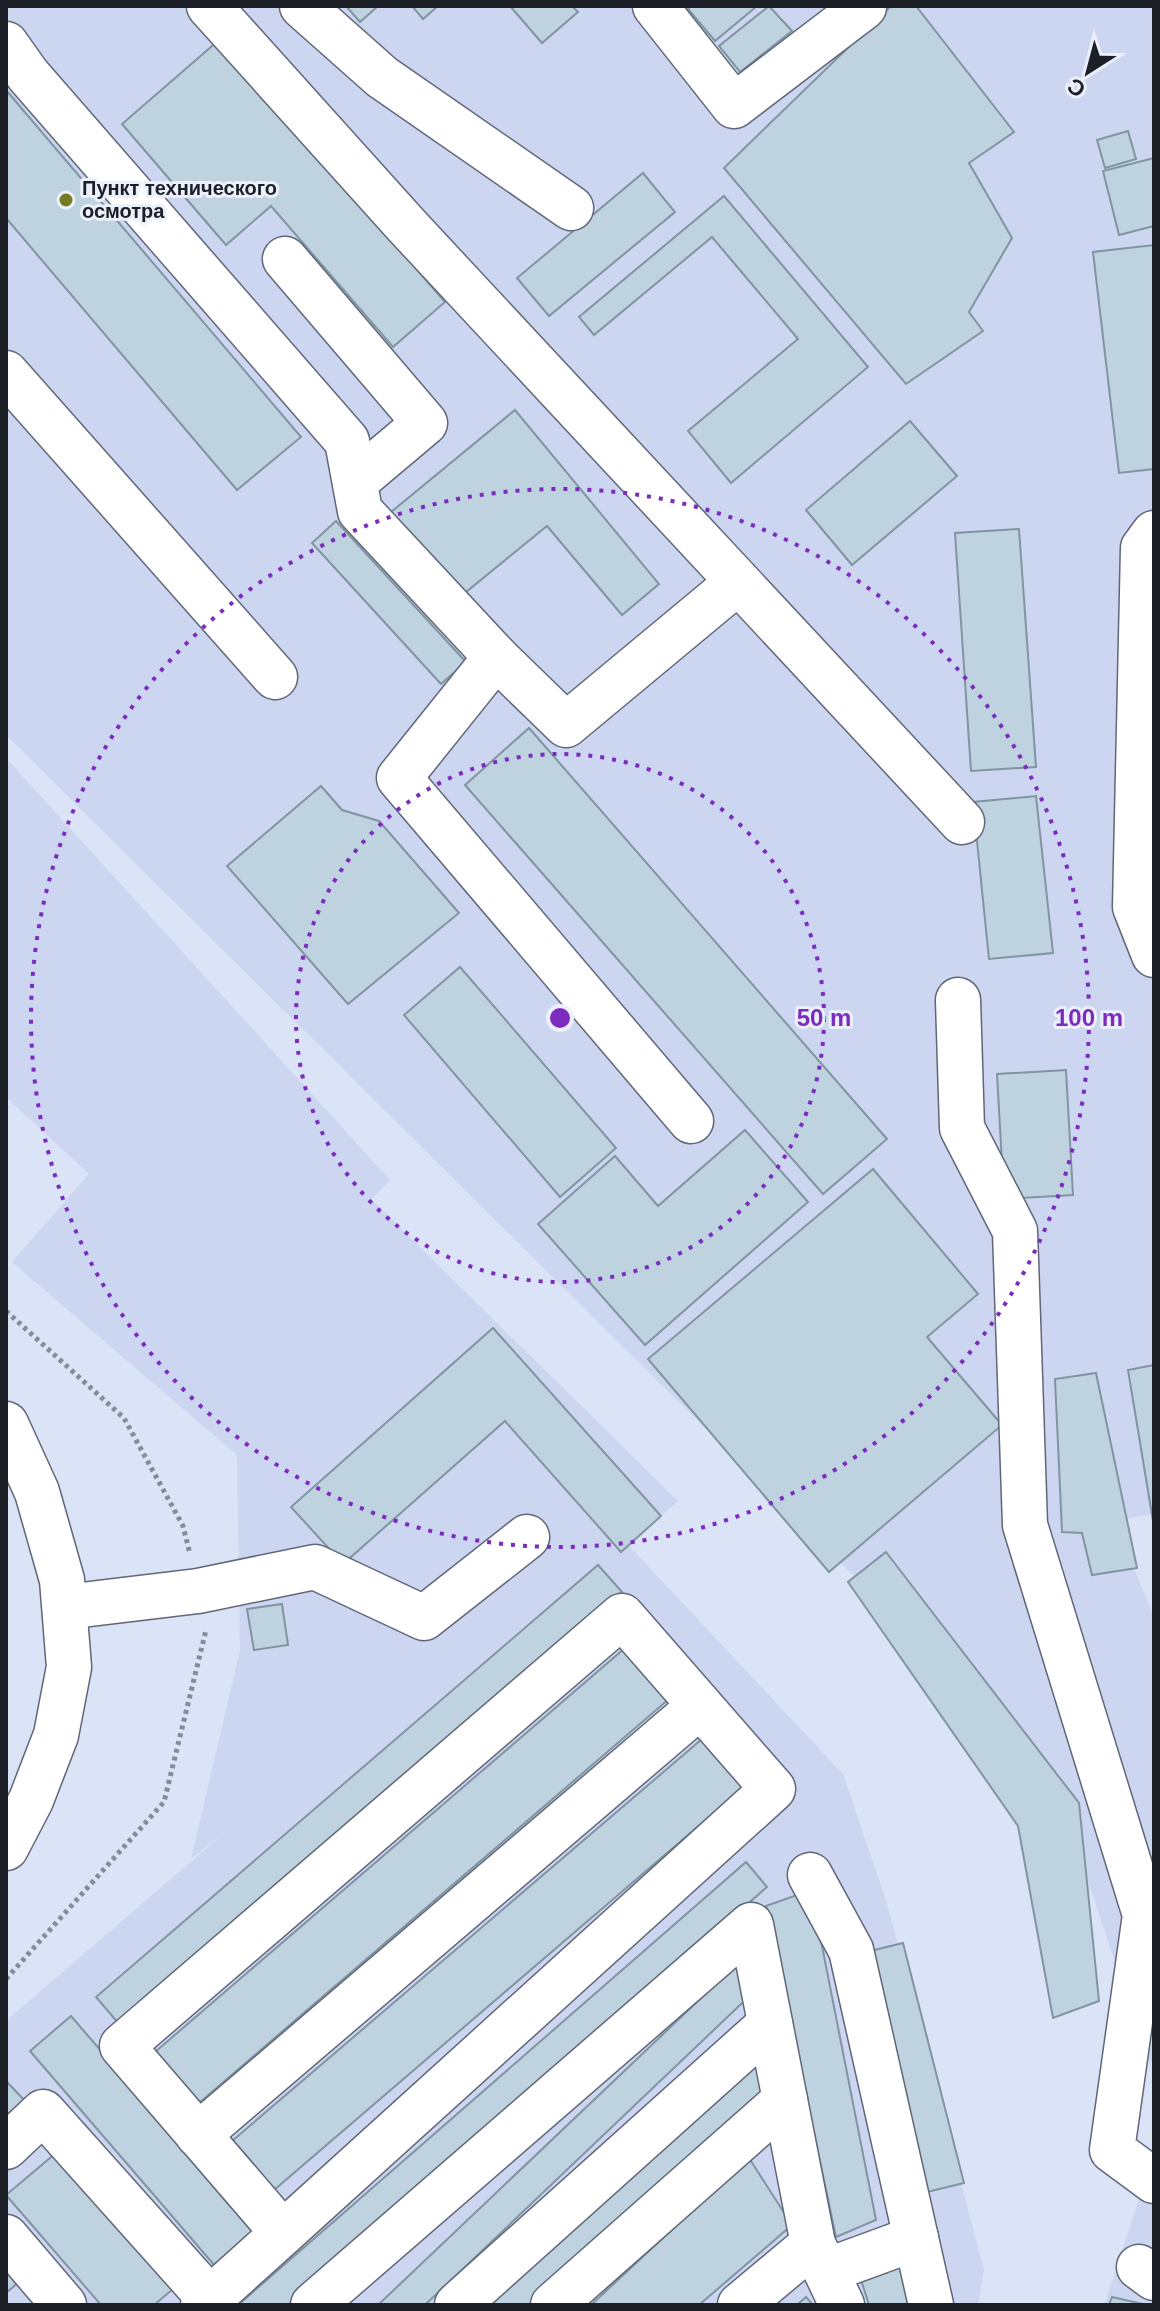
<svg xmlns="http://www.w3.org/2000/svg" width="1160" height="2311" viewBox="0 0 1160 2311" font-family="Helvetica,sans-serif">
<rect width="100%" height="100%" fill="#dbe3f7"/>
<g fill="#ccd6f1">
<polygon points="6,6 1154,6 1154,1514 1114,1521 1154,1616 1154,2054 1150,2066 1051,1771 6,735"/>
<polygon points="6,758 390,1180 371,1199 678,1501 628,1545 843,1774 886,1900 984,2270 978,2305 6,2305 6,2021 230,1828 191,1859 240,1650 237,1455 12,1262 89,1174 6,1097"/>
<polygon points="1154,2154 1154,2305 1104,2305"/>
</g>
<g fill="#bed2df" stroke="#8194a1" stroke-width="2">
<polygon points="346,6 378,6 360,22"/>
<polygon points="412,6 438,6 423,19"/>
<polygon points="510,6 572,6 578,12 542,43"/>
<polygon points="691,6 757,6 715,41 688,9"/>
<polygon points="769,6 792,31 740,72 719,46"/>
<polygon points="891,6 916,6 1014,132 969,163 1012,238 969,312 983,331 906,384 724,168"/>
<polygon points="219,40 445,302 393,347 271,206 226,245 122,124"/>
<polygon points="6,90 301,437 237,490 6,218"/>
<polygon points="1128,131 1136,159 1105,168 1097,140"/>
<polygon points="1154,158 1154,226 1119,235 1103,171"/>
<polygon points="643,173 675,212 549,316 517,278"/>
<polygon points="724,196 868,367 731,483 688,431 798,339 712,237 594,335 579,317"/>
<polygon points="1154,245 1154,469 1119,473 1093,252"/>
<polygon points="515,410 659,584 622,615 547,526 455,601 385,517"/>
<polygon points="910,421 957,476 852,565 806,510"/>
<polygon points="336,521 466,662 441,684 312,543"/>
<polygon points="1019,529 1036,767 971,771 955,533"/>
<polygon points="529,728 887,1139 823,1194 465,785"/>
<polygon points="321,786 342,810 379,821 459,913 348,1004 227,866"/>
<polygon points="1036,796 1053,953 989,959 973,802"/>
<polygon points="460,967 616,1148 560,1197 404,1015"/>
<polygon points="1066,1070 1073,1195 1004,1199 997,1074"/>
<polygon points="745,1130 808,1202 645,1345 538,1224 615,1156 658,1206"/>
<polygon points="873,1169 978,1294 927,1337 1002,1425 829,1572 648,1359"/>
<polygon points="493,1328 661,1516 621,1552 505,1421 343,1564 291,1507"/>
<polygon points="1154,1365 1154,1527 1128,1370"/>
<polygon points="1096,1373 1137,1568 1092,1575 1082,1533 1062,1532 1055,1379"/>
<polygon points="886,1552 1079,1803 1099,2001 1053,2018 1018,1826 848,1582"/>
<polygon points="598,1565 622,1592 119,2024 96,1997"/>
<polygon points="282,1604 288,1645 254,1650 247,1609"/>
<polygon points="625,1648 669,1699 199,2103 155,2052"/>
<polygon points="702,1739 744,1787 274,2190 232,2141"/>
<polygon points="746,1862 767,1887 288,2305 238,2305"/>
<polygon points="811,1890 876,2220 836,2237 766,1906"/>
<polygon points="903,1943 964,2183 923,2193 862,1953"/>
<polygon points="738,1963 760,1986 425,2305 378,2305"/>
<polygon points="71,2016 256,2231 215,2266 30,2051"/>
<polygon points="756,2053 774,2088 532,2305 478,2305"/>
<polygon points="6,2081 28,2104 6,2125"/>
<polygon points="56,2153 173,2289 154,2305 101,2305 6,2195"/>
<polygon points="749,2158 792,2225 699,2305 591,2305"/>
<polygon points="908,2251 920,2305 869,2305 857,2267"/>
<polygon points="6,2266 20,2281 6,2293"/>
<polygon points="806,2297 813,2305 797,2305"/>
<polygon points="1112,2297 1147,2305 1109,2305"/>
</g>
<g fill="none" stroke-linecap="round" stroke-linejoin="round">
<defs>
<g id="minor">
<polyline points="209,6 407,226 962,822"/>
<polyline points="302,6 382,77 571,208"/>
<polyline points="655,6 734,106 864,7"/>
<polyline points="6,44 28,75 347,441 360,511 496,657 399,778 691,1121"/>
<polyline points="285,259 425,423 355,482"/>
<polyline points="6,373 275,677"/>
<polyline points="1154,533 1143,548 1135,907 1154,955"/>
<polyline points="496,657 566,725 738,582"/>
<polyline points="958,1000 962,1128 1015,1231 1025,1525 1145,1915 1112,2150 1154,2181"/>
<polyline points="6,1424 37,1492 62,1580 69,1667 56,1735 31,1800 6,1848"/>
<polyline points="65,1607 198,1591 315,1567 424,1618 527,1537"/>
<polyline points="810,1875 851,1950 931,2305"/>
<polyline points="198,2135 700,1706"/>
<polyline points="6,2147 43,2112 210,2299"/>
<polyline points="6,2237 64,2305"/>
<polyline points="1139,2267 1154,2278"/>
<polyline points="826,2271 916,2238"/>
<polyline points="203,2305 283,2233 773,1789 622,1616 122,2046 283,2233"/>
<polyline points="313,2305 751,1925 813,2244 842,2305"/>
<polyline points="457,2305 770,2024"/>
<polyline points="553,2305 785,2100"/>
<polyline points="740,2305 813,2244"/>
</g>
</defs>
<use href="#minor" stroke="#606778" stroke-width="47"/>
<g stroke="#858b99" stroke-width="5" stroke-dasharray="4 4" stroke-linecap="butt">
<polyline points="6,1311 124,1418 183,1526 190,1554"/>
<polyline points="6,1979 164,1802 206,1630"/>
</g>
<use href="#minor" stroke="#fff" stroke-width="44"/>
</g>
<g fill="none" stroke="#7b2cbf" stroke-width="4" stroke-dasharray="4 8">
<circle cx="560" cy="1018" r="264"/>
<circle cx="560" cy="1018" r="529"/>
</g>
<circle fill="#757a23" stroke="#ebf0fc" stroke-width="3" cx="66" cy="200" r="8"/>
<g text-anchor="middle" stroke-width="6" stroke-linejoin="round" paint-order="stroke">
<g font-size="20" font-weight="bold" fill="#1c1f26" stroke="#ebf0fc" text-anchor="start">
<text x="82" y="195">Пункт технического<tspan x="82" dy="23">осмотра</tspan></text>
</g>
</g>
<circle cx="560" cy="1018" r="12" fill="#7b2cbf" stroke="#ebf0fc" stroke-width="4"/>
<g font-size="24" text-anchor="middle" font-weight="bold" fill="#7b2cbf" stroke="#ebf0fc" stroke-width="6" stroke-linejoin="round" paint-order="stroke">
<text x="824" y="1026">50 m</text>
<text x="1089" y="1026">100 m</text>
</g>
<rect width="1160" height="2311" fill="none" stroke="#1c1f26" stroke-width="16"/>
<g transform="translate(1088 72) rotate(216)" stroke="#ebf0fc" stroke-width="6" paint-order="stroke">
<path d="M0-6L14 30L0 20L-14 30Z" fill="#1c1f26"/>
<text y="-12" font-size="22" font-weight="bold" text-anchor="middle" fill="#1c1f26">С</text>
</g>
</svg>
